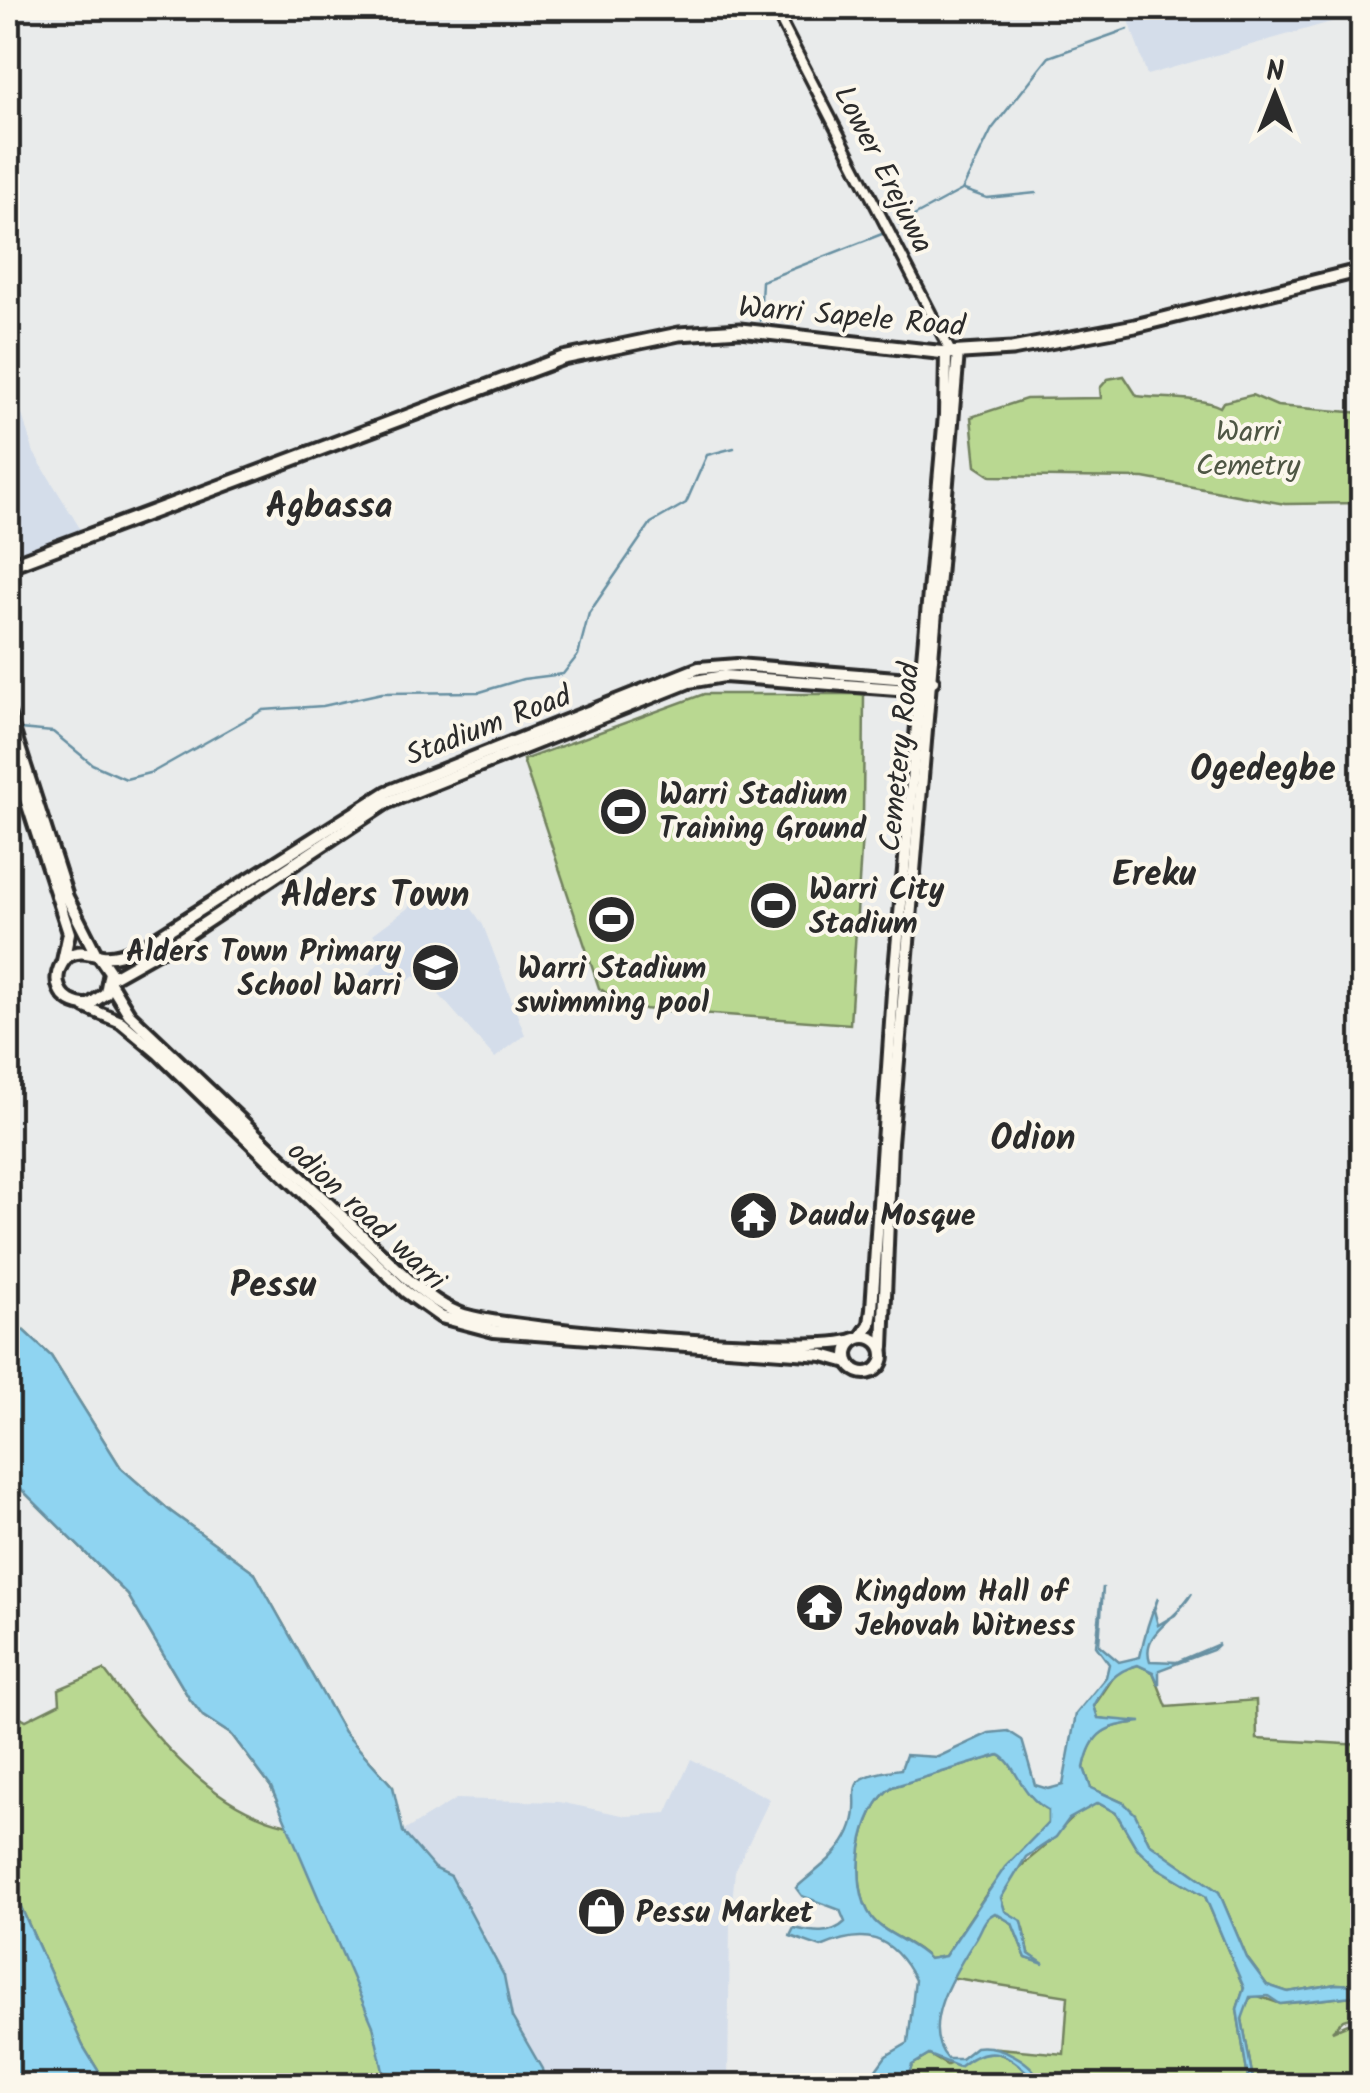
<svg xmlns="http://www.w3.org/2000/svg" width="1370" height="2093" viewBox="0 0 1370 2093" font-family="Kalam,sans-serif">
<rect width="100%" height="100%" fill="#e9ebeb"/>
<filter id="ink" filterUnits="userSpaceOnUse"><feTurbulence type="fractalNoise" baseFrequency=".01" numOctaves="2"/><feDisplacementMap in="SourceGraphic" scale="20" xChannelSelector="R" yChannelSelector="G"/><feConvolveMatrix kernelMatrix="1 2 1 2 8 2 1 2 1" color-interpolation-filters="sRGB"/></filter>
<g filter="url(#ink)">
<g fill="#d4ddea">
<polygon points="1125,8 1362,8 1362,13 1147,75"/>
<polygon points="20,408 34,453 81,530 74,537 8,559 8,411"/>
<polygon points="443,882 466,900 483,925 525,1035 495,1058 435,990 414,976 387,999 362,980 389,953 373,934"/>
<polygon points="691,1759 770,1799 735,1871 730,1924 728,2085 545,2085 542,2069 512,2017 504,1976 451,1876 434,1868 402,1832 456,1799 559,1802 627,1816 667,1813"/>
</g>
<g fill="#b9d891" stroke="#72825e" stroke-width="2.5">
<path d="M 1124,376 L 1137,396 C 1161,399 1202,397 1220,407 L 1223,402 L 1252,395 L 1277,406 L 1362,413 L 1362,503 L 1285,504 L 1144,478 L 991,476 L 976,466 L 971,417 L 1026,399 L 1101,398 L 1100,388 L 1108,379 Z"/>
<polygon points="704,694 864,694 863,818 850,1024 629,1008 599,988 523,760"/>
<path d="M 8,1316 L 51,1356 L 121,1468 L 170,1511 L 254,1572 L 344,1732 L 393,1787 L 421,2085 L 107,2085 L 83,2046 L 8,1878 L 8,1710 L 26,1720 L 60,1703 L 59,1689 L 104,1670 C 151,1732 208,1808 288,1825 L 271,1787 L 232,1735 L 203,1716 L 189,1698 L 128,1595 L 8,1476 Z"/>
<path d="M 1138,1665 L 1153,1672 L 1167,1707 L 1256,1700 L 1257,1739 L 1362,1745 L 1362,1985 L 1336,1984 L 1288,1992 L 1267,1985 L 1247,1958 L 1219,1892 L 1149,1843 L 1135,1814 L 1124,1803 L 1091,1788 L 1084,1768 C 1090,1736 1102,1726 1133,1723 L 1098,1718 L 1094,1706 L 1117,1672 Z"/>
<path d="M 999,1755 C 1016,1762 1021,1795 1048,1810 L 1048,1823 L 989,1890 L 945,1956 L 929,1959 C 913,1941 885,1935 872,1918 C 848,1885 860,1809 892,1787 Z"/>
<path d="M 1098,1803 L 1116,1813 L 1136,1847 L 1158,1868 L 1205,1896 L 1244,1988 L 1237,2009 L 1249,2085 L 1042,2085 L 1039,2077 L 998,2048 L 1064,2054 L 1068,1996 L 949,1977 L 989,1915 L 995,1913 L 1012,1923 L 1026,1958 L 1040,1962 L 1029,1954 L 1024,1928 L 1005,1911 L 1001,1899 C 1017,1860 1030,1863 1053,1838 C 1068,1822 1077,1809 1098,1803 Z"/>
<polygon points="1255,1995 1281,2004 1362,1995 1362,2014 1343,2020 1332,2031 1362,2018 1362,2085 1254,2085 1242,2019 1245,2002"/>
<path d="M 980,2051 C 1003,2050 1027,2066 1038,2085 L 905,2086 L 912,2065 L 929,2055 L 947,2065 Z"/>
</g>
<g fill="#8fd4f1" stroke="#6790a2" stroke-width="2.5" fill-rule="evenodd">
<polygon points="8,1316 51,1356 121,1468 170,1511 254,1572 344,1732 393,1787 403,1832 434,1868 451,1876 504,1976 512,2017 542,2069 545,2085 386,2085 373,2026 271,1787 232,1735 203,1716 189,1698 128,1595 8,1476"/>
<path d="M 1103,1587 L 1099,1645 L 1119,1662 L 1140,1657 C 1144,1637 1150,1616 1158,1598 L 1154,1610 L 1158,1625 L 1175,1615 L 1192,1593 C 1178,1620 1140,1632 1150,1661 L 1177,1662 L 1219,1644 L 1213,1650 L 1159,1670 L 1159,1685 L 1153,1672 L 1138,1665 C 1114,1671 1105,1685 1094,1706 L 1098,1718 L 1142,1722 C 1107,1725 1091,1731 1084,1768 L 1091,1788 L 1124,1803 L 1135,1814 L 1149,1843 L 1219,1892 L 1247,1958 L 1267,1985 L 1288,1992 L 1336,1984 L 1362,1985 L 1362,1995 L 1280,2004 L 1268,1996 L 1250,1997 L 1242,2019 L 1254,2085 L 1249,2085 L 1237,2009 L 1244,1988 L 1205,1896 L 1158,1868 L 1136,1847 L 1116,1813 L 1098,1803 L 1069,1819 L 1056,1837 L 1026,1857 L 1001,1898 L 1005,1911 L 1022,1921 L 1029,1954 L 1044,1964 L 1026,1958 L 1012,1923 L 995,1913 C 984,1918 983,1927 977,1937 C 958,1967 917,2026 948,2059 L 961,2059 L 976,2047 C 1000,2044 1034,2061 1042,2085 C 1013,2061 997,2036 959,2067 L 929,2055 L 912,2065 L 905,2085 L 865,2085 L 886,2056 L 908,2043 L 915,1980 C 892,1934 864,1928 821,1947 L 790,1936 L 794,1928 C 812,1932 831,1936 845,1922 L 840,1910 L 802,1896 L 796,1888 C 813,1872 835,1859 847,1837 C 871,1792 827,1779 901,1769 L 906,1755 L 938,1757 L 989,1733 L 1008,1731 L 1022,1740 L 1035,1785 L 1048,1789 L 1063,1785 L 1076,1714 L 1106,1677 L 1109,1664 L 1096,1646 ZM 999,1755 C 1016,1762 1019,1794 1048,1810 L 1048,1823 L 1005,1867 L 945,1956 L 929,1959 C 913,1942 884,1934 872,1918 C 848,1885 860,1809 892,1787 Z"/>
<polygon points="8,1878 83,2046 107,2085 8,2085"/>
</g>
<g fill="none" stroke-linecap="round" stroke-linejoin="round">
<g stroke="#6790a2" stroke-width="2.5">
<polyline points="964,190 987,198 1036,193"/>
<polyline points="899,224 962,190 992,129 1049,57 1128,29"/>
<polyline points="760,321 762,281 882,234"/>
<polyline points="20,729 53,732 92,764 126,779 153,772 263,710 323,706 382,693 480,692 523,679 563,674 578,655 589,613 651,523 686,503 707,455 734,448"/>
</g>
<defs>
<polyline id="minor" points="774,8 951,352"/>
<g id="major">
<polyline points="8,713 67,897 96,954"/>
<polyline points="8,743 69,933 63,961"/>
<path d="M 99,956 L 110,972 L 106,993 L 89,1005 C 59,1006 47,977 68,956 C 82,949 88,954 102,956 C 117,958 132,950 145,945 L 387,792 L 699,668 L 737,665 L 933,681"/>
<polyline points="111,978 182,938 386,803 689,682 724,676 923,691"/>
<path d="M 110,983 L 129,1014 L 412,1283 C 428,1296 445,1309 464,1315 C 513,1330 815,1356 855,1339"/>
<polyline points="85,1007 121,1022 158,1053 406,1292 441,1317 494,1331 823,1355 848,1362"/>
<polyline points="862,1336 870,1324 872,1309 893,992 945,415 946,353"/>
<circle cx="865" cy="1355" r="18"/>
<polyline points="883,1347 891,1143 958,352"/>
</g>
<polyline id="highway" points="8,566 563,358 679,334 740,330 946,353 1012,349 1135,326 1362,270"/>
</defs>
<use href="#minor" stroke="#2b2b2b" stroke-width="15"/>
<use href="#major" stroke="#2b2b2b" stroke-width="18"/>
<use href="#highway" stroke="#2b2b2b" stroke-width="19"/>
<use href="#minor" stroke="#fbf7ec" stroke-width="8"/>
<use href="#major" stroke="#fbf7ec" stroke-width="10"/>
<use href="#highway" stroke="#fbf7ec" stroke-width="11"/>
</g>
</g>
<defs>
<symbol id="stadium-disc" viewBox="-11 -11 22 22"><circle r="9.5" fill="#2b2b2b" stroke="#fbf7ec"/><path d="M0-5a6.5 5 0 1 0 0 10a6.5 5 0 1 0 0-10ZM-3.5-1.8h7v3.6h-7Z" fill="#fff"/></symbol>
<symbol id="school-disc" viewBox="-11 -11 22 22"><circle r="9.5" fill="#2b2b2b" stroke="#fbf7ec"/><path d="M0-5L7-2L0 1L-7-2ZM-4 1L0 2.5L4 1V4Q0 6-4 4Z" fill="#fff"/></symbol>
<symbol id="temple-disc" viewBox="-11 -11 22 22"><circle r="9.5" fill="#2b2b2b" stroke="#fbf7ec"/><path d="M0-6L5-2H3V0L6.5 2.5H4V6H1.5V3h-3V6H-4V2.5H-6.5L-3 0V-2H-5Z" fill="#fff"/></symbol>
<symbol id="shop-disc" viewBox="-11 -11 22 22"><circle r="9.5" fill="#2b2b2b" stroke="#fbf7ec"/><path d="M-5-2.5h2.3a2.7 3.5 0 0 1 5.4 0H5L5.5 6h-11ZM-1.5-2.5h3a1.5 2.3 0 0 0-3 0Z" fill="#fff"/></symbol>
</defs>
<g fill-rule="evenodd">
<use href="#stadium-disc" x="596" y="784" width="55" height="55"/>
<use href="#stadium-disc" x="746" y="878" width="55" height="55"/>
<use href="#stadium-disc" x="584" y="892" width="55" height="55"/>
<use href="#school-disc" x="408" y="940" width="55" height="55"/>
<use href="#temple-disc" x="726" y="1188" width="55" height="55"/>
<use href="#temple-disc" x="792" y="1580" width="55" height="55"/>
<use href="#shop-disc" x="574" y="1884" width="55" height="55"/>
</g>
<g text-anchor="middle" stroke-width="8" stroke-linejoin="round" paint-order="stroke">
<g font-size="30" fill="#2b2b2b" stroke="#fbf7ec">
<text transform="translate(884 169) rotate(63)" y="10">Lower Erejuwa</text>
<text transform="translate(852 316) rotate(5)" y="10">Warri Sapele Road</text>
<text transform="translate(488 725) rotate(-21)" y="10">Stadium Road</text>
<text transform="translate(899 757) rotate(-84)" y="10">Cemetery Road</text>
<text transform="translate(367 1215) rotate(43)" y="10">odion road warri</text>
</g>
<g font-size="30" fill="#4e5644" stroke="#fbf7ec">
<text x="1248" y="441">Warri<tspan x="1248" dy="34">Cemetry</tspan></text>
</g>
<g font-size="30" font-weight="bold" fill="#2b2b2b" stroke="#fbf7ec" text-anchor="start">
<text x="659" y="804">Warri Stadium<tspan x="659" dy="34">Training Ground</tspan></text>
<text x="809" y="899">Warri City<tspan x="809" dy="34">Stadium</tspan></text>
<text x="401" y="961" text-anchor="end">Alders Town Primary<tspan x="401" dy="34">School Warri</tspan></text>
<text x="612" y="978" text-anchor="middle">Warri Stadium<tspan x="612" dy="34">swimming pool</tspan></text>
<text x="788" y="1225">Daudu Mosque</text>
<text x="855" y="1601">Kingdom Hall of<tspan x="855" dy="34">Jehovah Witness</tspan></text>
<text x="636" y="1922">Pessu Market</text>
</g>
<g font-size="35" font-weight="bold" fill="#2b2b2b" stroke="#fbf7ec">
<text x="329" y="517">Agbassa</text>
<text x="1263" y="780">Ogedegbe</text>
<text x="1154" y="885">Ereku</text>
<text x="375" y="906">Alders Town</text>
<text x="1033" y="1149">Odion</text>
<text x="273" y="1296">Pessu</text>
</g>
</g>
<rect width="1370" height="2093" fill="none" stroke="#fbf7ec" stroke-width="40"/>
<rect x="20" y="20" width="1330" height="2053" fill="none" stroke="#2b2b2b" stroke-width="4" filter="url(#ink)"/>
<g transform="translate(1275 95)" stroke="#fbf7ec" stroke-width="8" paint-order="stroke">
<path d="M0-8L18 38L0 25L-18 38Z" fill="#2b2b2b"/>
<text y="-15" font-size="28" font-weight="bold" text-anchor="middle" fill="#2b2b2b">N</text>
</g>
</svg>
